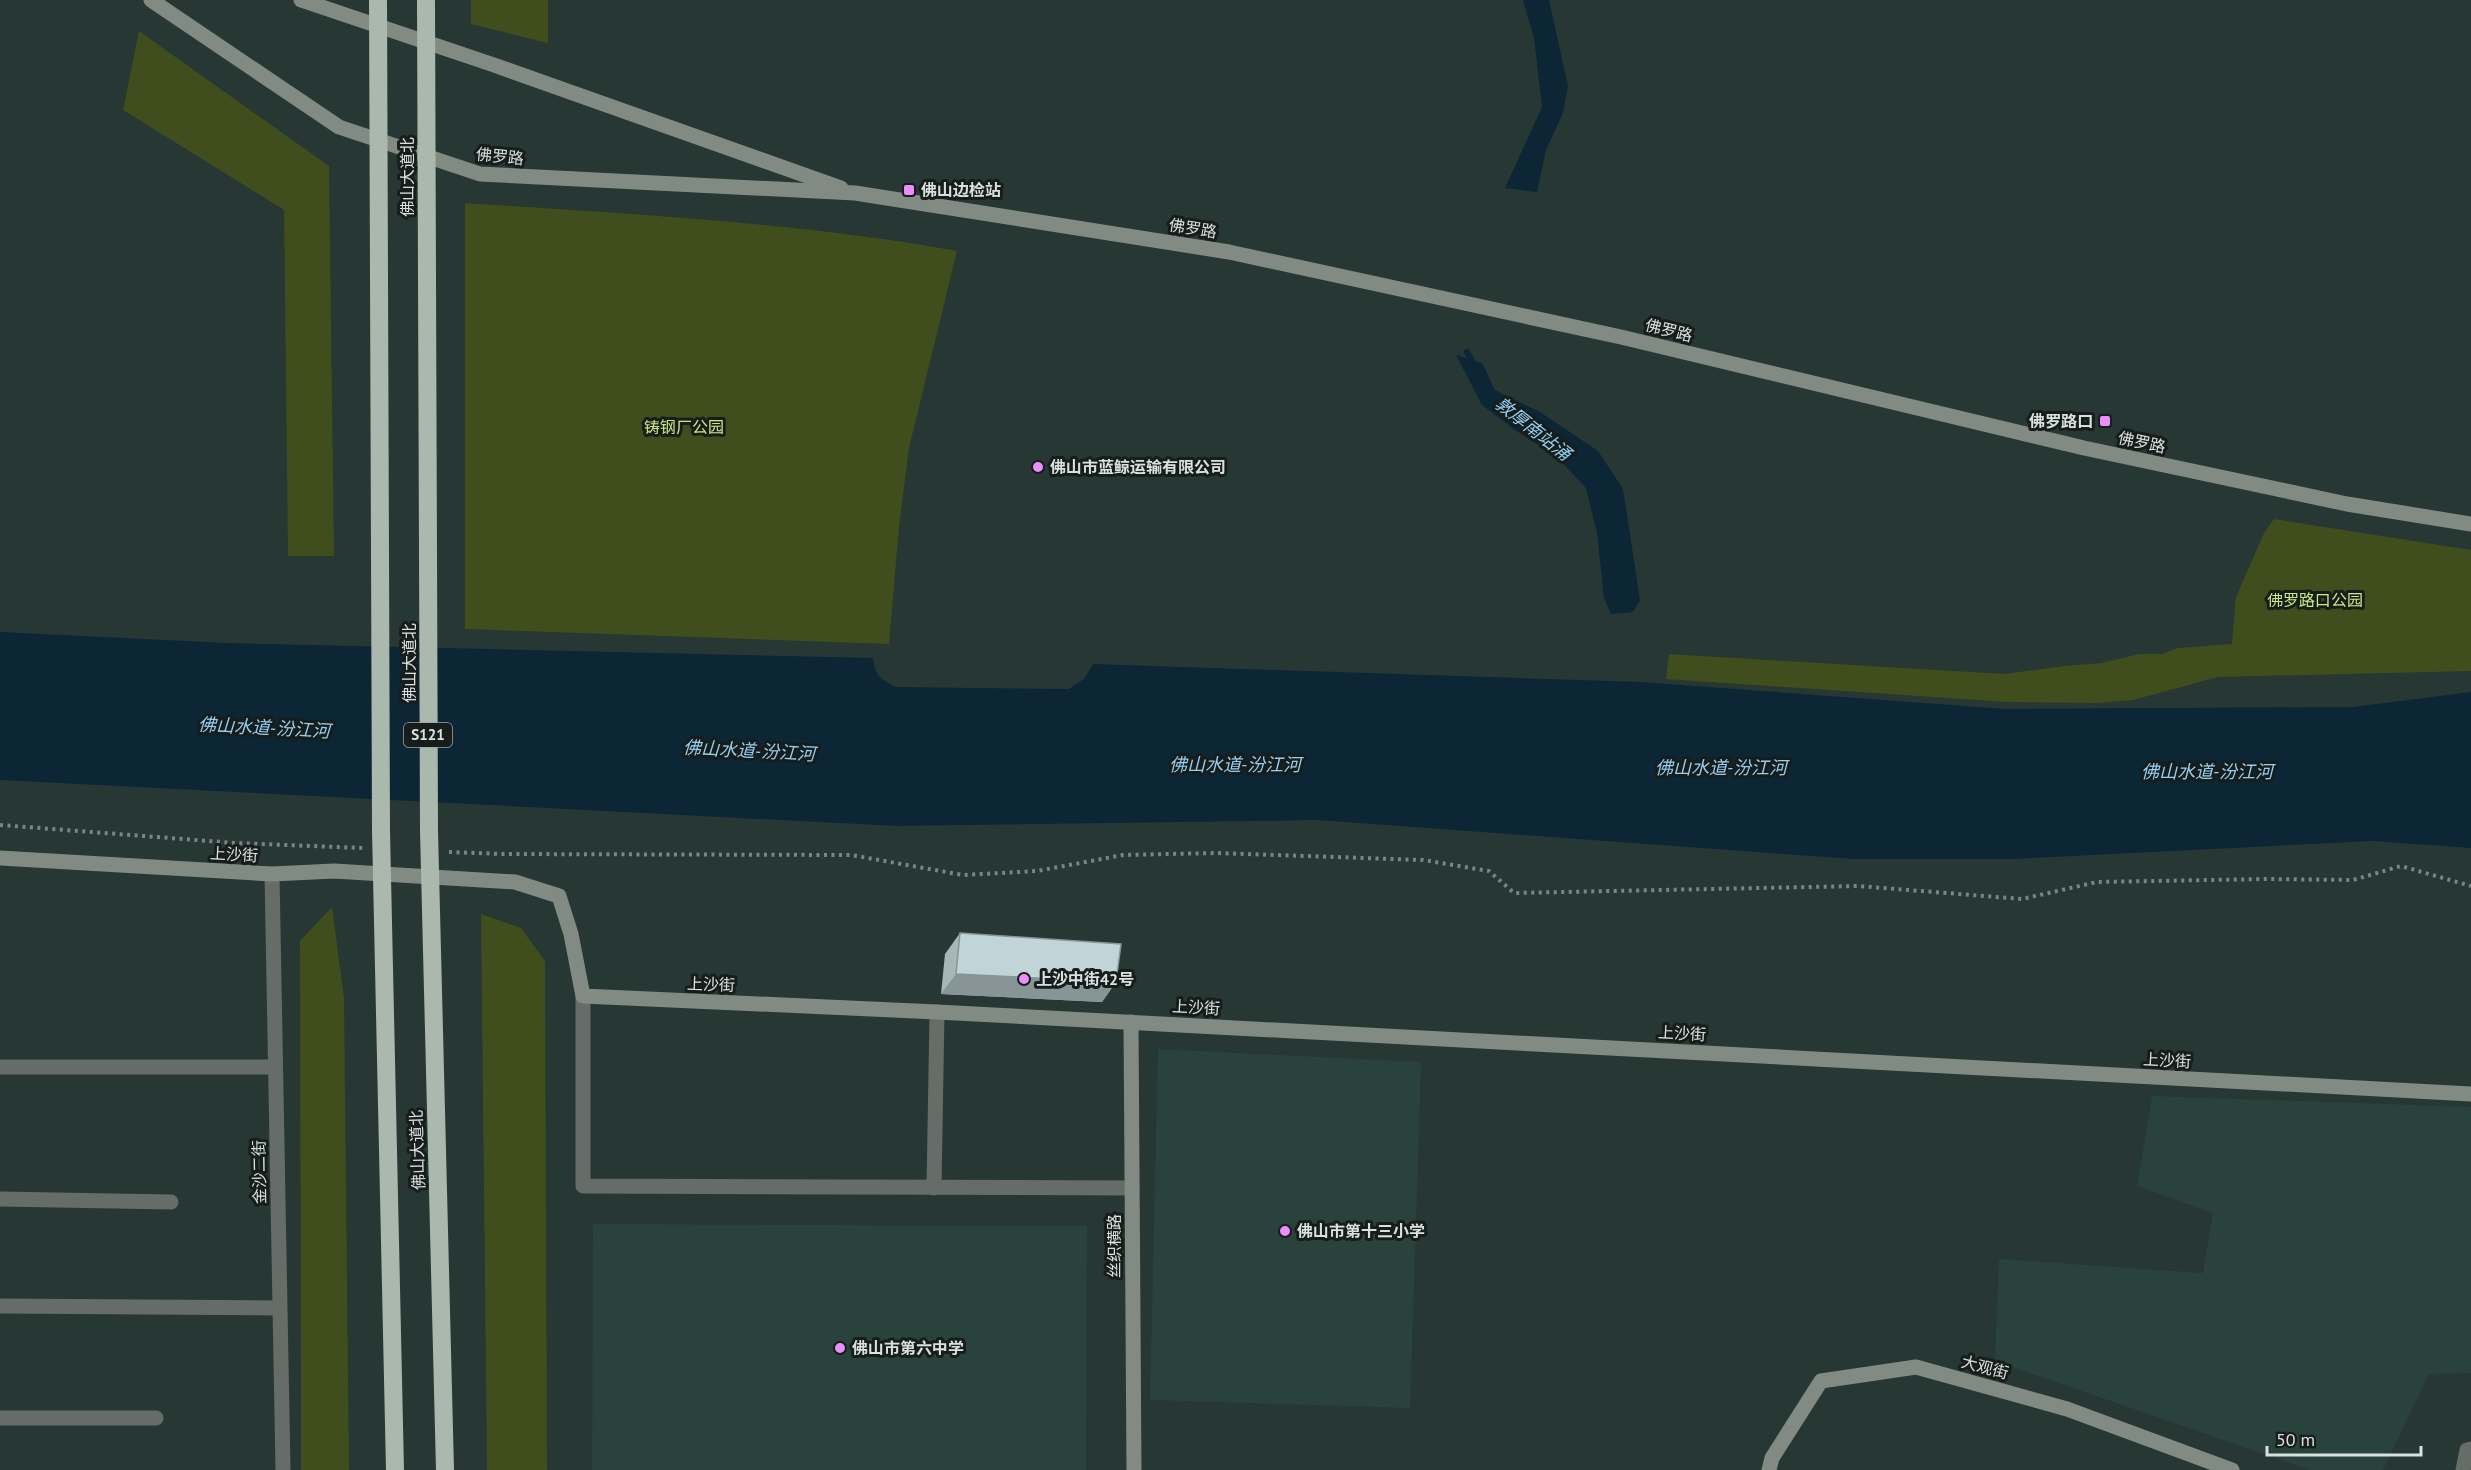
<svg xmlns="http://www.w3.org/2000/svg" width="2471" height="1470" viewBox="0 0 2471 1470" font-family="'PT Sans','Noto Sans SC',sans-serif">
<rect width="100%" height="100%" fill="#273734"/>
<g fill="#29423c">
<polygon points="1158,1049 1421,1062 1410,1408 1150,1400"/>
<polygon points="2152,1096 2471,1107 2471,1373 2429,1374 2383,1470 2310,1470 1995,1361 1999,1259 2203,1273 2213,1213 2137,1186"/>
<polygon points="593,1224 1087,1226 1086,1470 592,1470"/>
</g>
<g fill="#404d1c">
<polygon points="471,0 548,0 548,43 471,24"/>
<polygon points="139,31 329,166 334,556 288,556 284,210 123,110"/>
<path d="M 465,203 C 629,214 795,222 957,251 L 909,448 L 899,527 L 889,644 L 465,629 Z"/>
<polygon points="2274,519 2471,550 2471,671 2218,677 2133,700 2097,703 2007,702 1666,679 1669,654 2004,674 2064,666 2102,663 2139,654 2162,654 2178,648 2232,644 2236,597 2264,533"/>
<polygon points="332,907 344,998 349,1470 301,1470 300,941"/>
<polygon points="481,914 521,928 545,961 547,1470 487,1470"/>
</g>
<g fill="#0d2635">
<polygon points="1523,0 1549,0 1568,86 1563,113 1546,150 1537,192 1505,188 1542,107 1534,38"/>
<polygon points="1456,355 1482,363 1495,390 1540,412 1598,451 1623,489 1640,600 1633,612 1611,614 1604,598 1597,533 1586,488 1556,456 1515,430 1482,405"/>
<path d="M 0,632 L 227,643 L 873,658 C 875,676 881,680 896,687 L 1069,689 L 1084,679 L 1093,664 L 1640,682 L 2006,709 L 2353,707 L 2471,692 L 2471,848 L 2372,841 L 2014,859 L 1853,859 L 1318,820 L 898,826 L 0,780 Z"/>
</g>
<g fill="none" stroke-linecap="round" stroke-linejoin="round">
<polyline stroke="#0d2635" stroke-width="6" points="1467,352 1474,365"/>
<g stroke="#7a8684" stroke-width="4" stroke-dasharray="3 4.5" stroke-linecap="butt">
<polyline points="0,825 235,843 363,848"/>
<polyline points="449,852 504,854 851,855 963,875 1037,871 1123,855 1217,853 1423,860 1489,871 1514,893 1858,886 2022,899 2097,882 2266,879 2353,880 2401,866 2471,886"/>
</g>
<g stroke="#666c67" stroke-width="15">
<polyline points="272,874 283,1470"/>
<polyline points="583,996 583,1186 1132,1188"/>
<polyline points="0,1067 275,1067"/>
<polyline points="934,1188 937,1012"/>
<polyline points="0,1199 171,1202"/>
<polyline points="0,1306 279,1308"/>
<polyline points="0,1418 156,1418"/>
<polyline points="2463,1470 2467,1450 2471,1449"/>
</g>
<g stroke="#828b83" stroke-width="15">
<polyline points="151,0 339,127 480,174 855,193 1229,252 1621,337 2084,448 2347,504 2471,524"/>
<polyline points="301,0 494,65 841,188"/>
<polyline points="0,858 272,874 334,871 515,882 559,896 571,934 583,996 937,1012 2471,1094"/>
<polyline points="1131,1022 1134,1470"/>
<polyline points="1769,1470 1772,1458 1821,1381 1916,1367 2067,1409 2232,1470"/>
</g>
<g stroke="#aab8ad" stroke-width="18">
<polyline points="378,0 381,831 395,1470"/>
<polyline points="426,0 429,831 445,1470"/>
</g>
</g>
<polygon fill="#a6b7ba" points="960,933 1116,982 1102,1002 941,994 945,954"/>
<polygon fill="#879597" points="956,974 1116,982 1102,1002 941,994"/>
<polygon fill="#c1d5d8" stroke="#879597" stroke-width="1.5" points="960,933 1121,944 1116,982 956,974"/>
<g fill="#eb8dfc" stroke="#161d1b" stroke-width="2">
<rect x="903" y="184" width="12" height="12" rx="3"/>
<rect x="2099" y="415" width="12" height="12" rx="3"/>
<circle cx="1038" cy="467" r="6"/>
<circle cx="1024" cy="979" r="6"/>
<circle cx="1285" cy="1231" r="6"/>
<circle cx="840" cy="1348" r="6"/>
</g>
<g text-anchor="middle" stroke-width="6" stroke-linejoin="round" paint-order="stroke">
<rect fill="#161d1b" stroke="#9ea6a4" stroke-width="1.5" x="404" y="723" width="48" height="24" rx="4.5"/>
<g font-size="15" font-weight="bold" fill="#d8e1df">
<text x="428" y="740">S121</text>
</g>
<g font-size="16" fill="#d8e1df" stroke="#161d1b">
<text transform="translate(500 156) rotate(6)" y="6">佛罗路</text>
<text transform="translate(407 177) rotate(-90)" y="6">佛山大道北</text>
<text transform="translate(1193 228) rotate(9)" y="6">佛罗路</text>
<text transform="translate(1669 330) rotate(14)" y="6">佛罗路</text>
<text transform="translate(2142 442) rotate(12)" y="6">佛罗路</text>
<text transform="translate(409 663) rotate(-90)" y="6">佛山大道北</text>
<text transform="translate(234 854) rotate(3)" y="6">上沙街</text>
<text transform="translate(711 984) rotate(2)" y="6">上沙街</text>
<text transform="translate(1196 1007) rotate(3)" y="6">上沙街</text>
<text transform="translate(1682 1033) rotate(3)" y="6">上沙街</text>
<text transform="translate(2167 1060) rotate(3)" y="6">上沙街</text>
<text transform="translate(417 1150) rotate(-92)" y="6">佛山大道北</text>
<text transform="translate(259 1172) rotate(-91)" y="6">金沙二街</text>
<text transform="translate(1114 1246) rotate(-90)" y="6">丝织横路</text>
<text transform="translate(1985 1367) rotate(15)" y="6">大观街</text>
</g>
<g font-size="16" font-weight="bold" fill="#d8e1df" stroke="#161d1b" text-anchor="start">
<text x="921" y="196">佛山边检站</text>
<text x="2093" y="427" text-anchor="end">佛罗路口</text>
<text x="1050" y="473">佛山市蓝鲸运输有限公司</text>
<text x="1036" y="985">上沙中街42号</text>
<text x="1297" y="1237">佛山市第十三小学</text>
<text x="852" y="1354">佛山市第六中学</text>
</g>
<g font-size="16" fill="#cbe882" stroke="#161d1b">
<text x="684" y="433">铸钢厂公园</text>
<text x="2315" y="606">佛罗路口公园</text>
</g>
<g font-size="18" font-style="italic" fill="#94cff3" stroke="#161d1b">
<text transform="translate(1533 429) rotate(38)" y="6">敦厚南站涌</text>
<text transform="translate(264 728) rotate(3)" y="6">佛山水道-汾江河</text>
<text transform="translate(749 751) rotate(3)" y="6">佛山水道-汾江河</text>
<text x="1235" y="771">佛山水道-汾江河</text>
<text x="1721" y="774">佛山水道-汾江河</text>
<text x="2207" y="778">佛山水道-汾江河</text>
</g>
</g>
<path d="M2267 1446v9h154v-9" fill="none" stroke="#d8e1df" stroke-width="3"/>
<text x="2276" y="1446" font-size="18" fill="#d8e1df" stroke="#161d1b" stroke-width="4.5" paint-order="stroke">50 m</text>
</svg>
